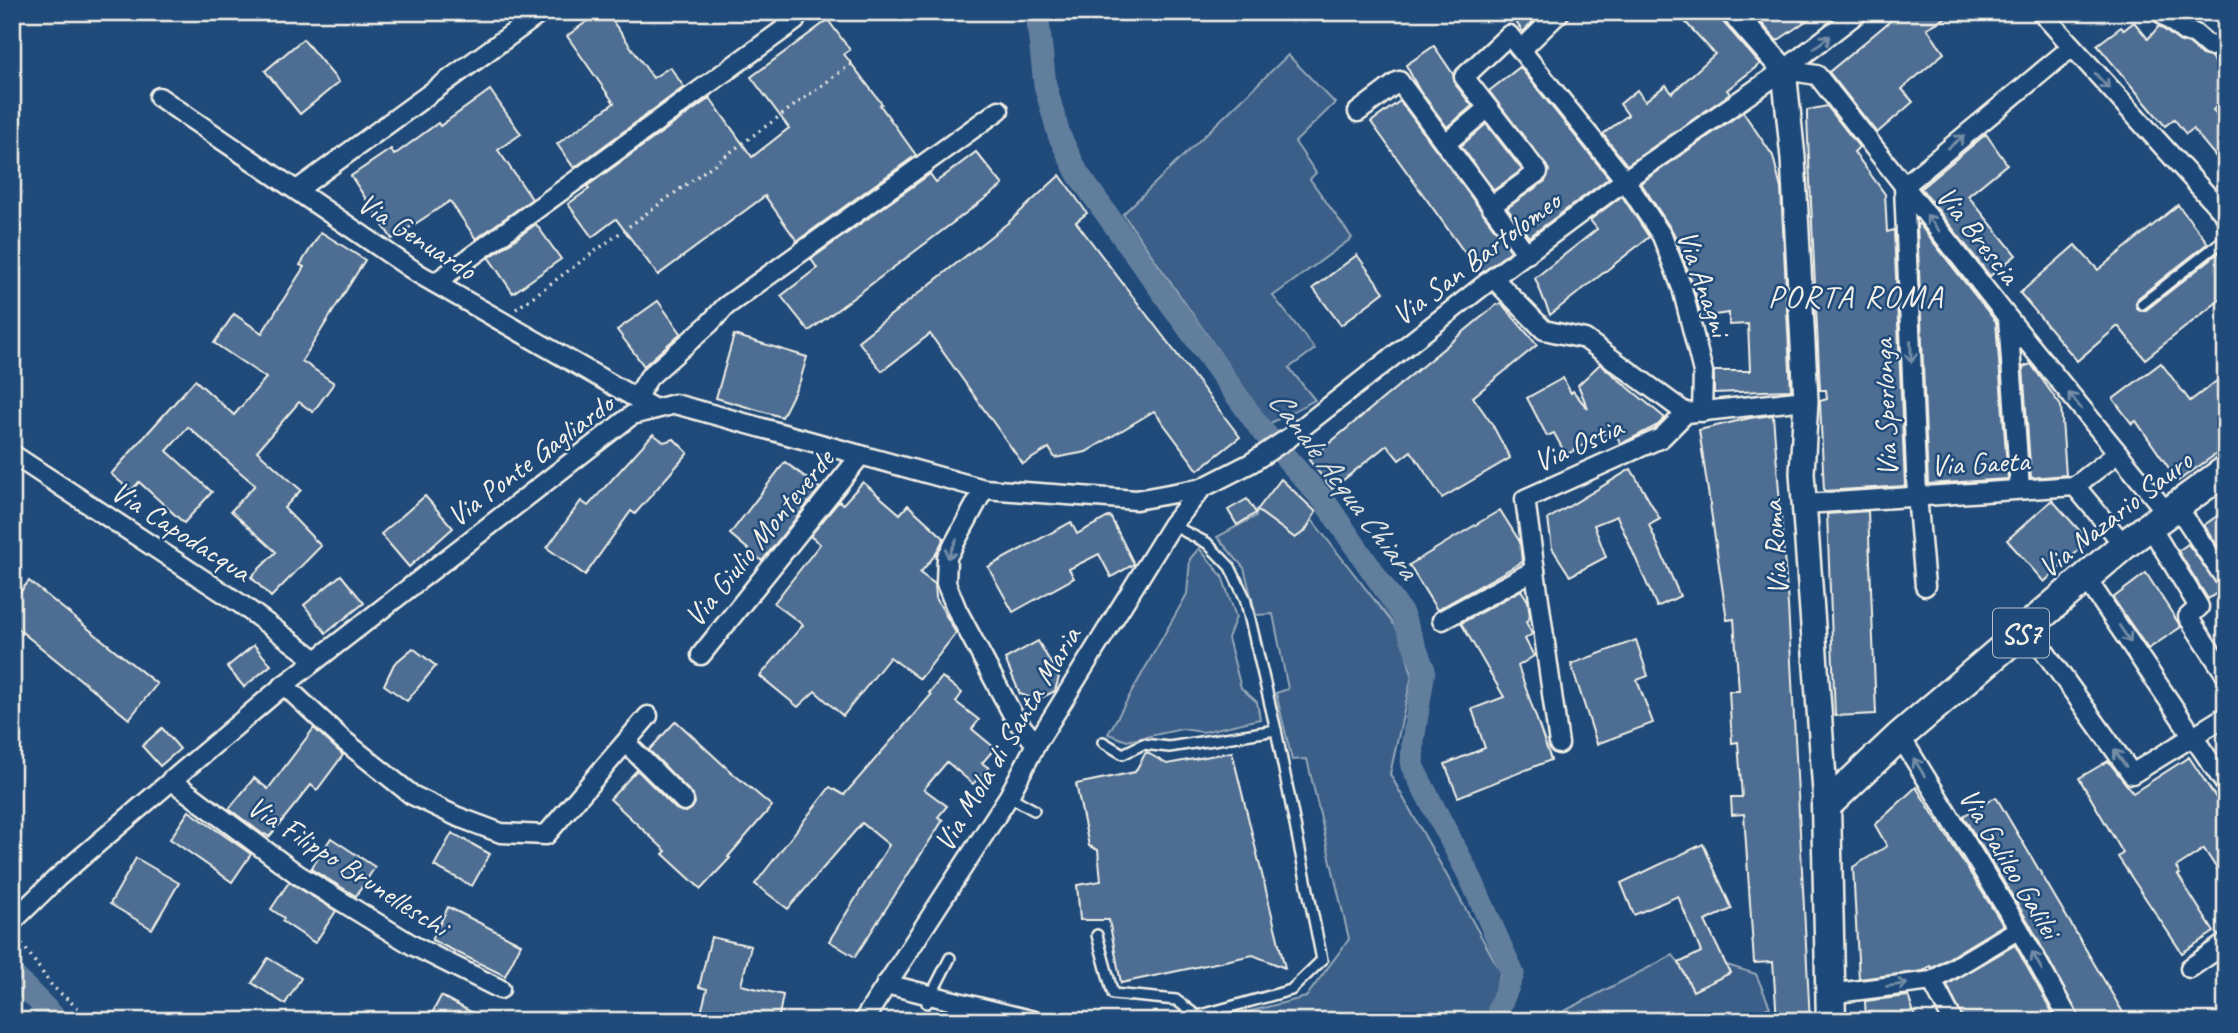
<svg xmlns="http://www.w3.org/2000/svg" width="2238" height="1033" viewBox="0 0 2238 1033" font-family="Caveat,sans-serif">
<rect width="100%" height="100%" fill="#1f4a7a"/>
<filter id="ink" filterUnits="userSpaceOnUse"><feTurbulence type="fractalNoise" baseFrequency=".0143" numOctaves="2"/><feDisplacementMap in="SourceGraphic" scale="14" xChannelSelector="R" yChannelSelector="G"/><feConvolveMatrix kernelMatrix="1 2 1 2 8 2 1 2 1" color-interpolation-filters="sRGB"/></filter>
<g filter="url(#ink)">
<g fill="#3a5f88" stroke="#97a8b8" stroke-width="2">
<polygon points="1288,55 1335,103 1295,142 1316,173 1310,179 1352,238 1273,296 1315,349 1289,368 1315,400 1269,424 1123,214"/>
<polygon points="1257,510 1295,538 1305,531 1312,520 1401,634 1412,675 1390,774 1501,972 1491,1004 1494,1021 1212,1021 1306,997 1349,939 1307,759 1292,760 1276,693 1288,689 1273,614 1256,615 1244,568 1217,537 1256,516"/>
<polygon points="1199,548 1222,576 1236,617 1228,638 1241,688 1257,702 1260,719 1203,732 1182,729 1127,741 1108,734 1187,594 1190,559"/>
<polygon points="1673,955 1679,963 1693,991 1730,973 1727,965 1756,974 1770,1007 1737,1021 1545,1021"/>
</g>
<g fill="none" stroke-linecap="round" stroke-linejoin="round">
<g stroke="#627e9d" stroke-width="23">
<polyline points="1037,12 1045,85 1059,135 1078,174 1260,428 1325,502 1402,614 1424,670 1413,741 1412,766 1471,879 1513,974 1499,1008 1501,1021"/>
<polyline points="12,974 58,1021"/>
</g>
</g>
<g fill="#4d6e92" stroke="#f4f1e8" stroke-width="2">
<polygon points="600,12 606,12 653,78 670,67 684,87 574,168 557,144 614,103 567,36"/>
<polygon points="1509,12 1543,12 1523,32"/>
<polygon points="1676,12 1719,12 1722,21 1760,64 1727,90 1730,94 1627,165 1603,134 1628,115 1620,104 1637,90 1645,101 1666,85 1672,93 1715,54"/>
<polygon points="1752,12 1819,12 1777,41"/>
<polygon points="1901,12 1956,12 1927,28 1944,53 1902,89 1913,102 1877,133 1829,72"/>
<polygon points="828,20 850,50 844,54 882,104 880,105 916,155 797,241 765,196 658,275 616,219 592,237 568,204 589,189 587,186 710,98 752,157 789,128 751,77"/>
<polygon points="2134,22 2148,39 2159,26 2179,41 2189,44 2202,55 2211,57 2216,64 2226,55 2226,96 2213,110 2226,124 2226,169 2193,129 2186,134 2174,119 2165,126 2097,45 2121,27 2124,30"/>
<polygon points="303,39 339,82 300,114 265,71"/>
<polygon points="1434,46 1453,74 1455,84 1472,106 1447,127 1418,88 1406,65"/>
<polygon points="1520,67 1609,178 1529,237 1507,208 1545,181 1549,170 1489,91"/>
<polygon points="490,90 521,134 498,150 532,199 476,239 450,201 392,239 351,176 391,149 394,155 438,123 440,126"/>
<polygon points="1400,101 1511,251 1480,274 1371,122"/>
<polygon points="1827,106 1859,147 1854,152 1885,194 1887,232 1894,230 1905,486 1824,491 1820,403 1820,401 1827,399 1826,390 1820,390 1807,118 1807,110"/>
<polygon points="1743,112 1773,156 1781,189 1791,390 1714,393 1714,371 1750,371 1748,324 1729,325 1729,313 1701,317 1693,284 1673,232 1641,183"/>
<polygon points="1486,124 1522,170 1494,190 1461,146"/>
<polygon points="1986,134 2007,164 1968,196 2016,255 1990,276 1921,188"/>
<polygon points="976,152 1003,185 809,331 781,296 817,268 811,259 930,174 936,182"/>
<polygon points="1060,175 1087,213 1076,222 1240,437 1198,470 1154,411 1086,452 1055,458 1049,448 1023,464 930,334 882,371 858,341 1009,222"/>
<polygon points="1622,196 1649,237 1550,315 1535,278 1597,229 1590,220"/>
<polygon points="2178,205 2208,243 2138,298 2136,308 2140,311 2146,310 2226,247 2226,295 2145,359 2118,326 2077,361 2020,293 2075,245 2098,270"/>
<polygon points="536,224 561,259 513,293 489,258"/>
<polygon points="1917,224 1919,224 1996,322 2008,479 1928,484"/>
<polygon points="321,232 365,260 302,361 334,383 313,412 299,402 257,451 301,490 284,508 321,546 271,597 251,577 276,552 231,511 255,485 188,427 167,451 212,492 184,523 139,482 131,491 111,474 195,380 234,415 266,378 214,343 234,314 262,333 304,267 300,265"/>
<polygon points="1357,255 1384,292 1341,325 1313,288"/>
<polygon points="658,301 681,333 644,366 617,330"/>
<polygon points="1502,304 1537,345 1473,397 1492,424 1510,458 1442,498 1411,451 1399,460 1387,445 1332,489 1309,460 1496,305"/>
<polygon points="734,335 807,357 800,381 782,417 716,398"/>
<polygon points="2161,363 2190,401 2226,374 2226,447 2178,481 2136,421 2132,424 2113,399"/>
<polygon points="1600,364 1665,418 1658,425 1621,444 1613,429 1566,455 1554,433 1547,436 1527,398 1563,378 1571,393 1573,391 1588,409 1578,385"/>
<polygon points="2031,364 2061,406 2066,475 2031,478 2023,367"/>
<polygon points="1773,415 1788,605 1810,1021 1777,1021 1773,962 1754,963 1744,814 1732,815 1731,797 1742,797 1738,742 1732,743 1729,691 1739,691 1734,619 1727,620 1699,430 1750,418"/>
<polygon points="653,434 664,442 674,439 688,453 635,514 631,511 585,575 547,548 581,501 588,506"/>
<polygon points="785,462 820,488 762,561 730,534"/>
<polygon points="1631,469 1660,519 1649,525 1680,596 1657,607 1617,516 1594,525 1606,557 1570,576 1552,548 1548,519"/>
<polygon points="1281,479 1316,512 1305,531 1295,538 1257,510"/>
<polygon points="863,482 900,514 908,505 944,538 936,554 920,573 935,584 936,598 956,633 920,679 890,657 843,716 815,691 798,707 760,676 803,625 774,603 820,544 810,536 839,501 843,504"/>
<polygon points="425,496 453,528 409,567 381,534"/>
<polygon points="1247,499 1256,513 1237,525 1228,510"/>
<polygon points="2052,500 2089,541 2044,582 2007,540"/>
<polygon points="1500,510 1520,542 1522,562 1437,610 1409,565"/>
<polygon points="2226,510 2226,559 2204,525"/>
<polygon points="1868,511 1876,714 1835,716 1827,514"/>
<polygon points="1110,516 1134,564 1111,577 1099,554 1069,569 1074,578 1013,612 988,567 1071,522 1077,534"/>
<polygon points="2188,544 2221,590 2208,599 2178,551"/>
<polygon points="2146,573 2181,627 2148,649 2113,598"/>
<polygon points="341,575 364,603 326,633 304,605"/>
<polygon points="29,581 157,684 129,719 12,624 12,602"/>
<polygon points="1521,590 1528,601 1530,617 1526,622 1532,634 1525,639 1534,656 1518,666 1551,760 1458,797 1445,764 1485,748 1472,709 1504,697 1461,623"/>
<polygon points="1636,640 1648,676 1637,680 1653,723 1597,744 1571,664"/>
<polygon points="1038,641 1059,677 1055,691 1037,700 1020,694 1005,659"/>
<polygon points="254,645 271,665 244,687 227,667"/>
<polygon points="413,648 436,666 407,701 384,685 394,664"/>
<polygon points="942,677 962,693 956,702 979,720 972,729 995,748 982,763 989,768 973,784 947,762 924,789 947,806 938,817 943,820 855,957 829,941 889,845 862,823 788,909 755,884 830,787 844,795 931,695 929,693"/>
<polygon points="676,721 730,771 772,806 728,857 730,858 701,889 663,854 666,851 610,799 637,770 676,809 686,812 692,808 695,803 692,794 649,750"/>
<polygon points="162,728 180,749 160,766 142,746"/>
<polygon points="314,728 343,755 317,790 311,785 269,837 265,834 264,835 229,809 254,778 268,789"/>
<polygon points="1146,752 1167,764 1232,752 1285,968 1253,955 1121,983 1109,920 1080,920 1077,885 1101,881 1098,850 1089,846 1076,784 1135,772"/>
<polygon points="2189,757 2226,813 2226,883 2204,849 2176,867 2180,874 2178,875 2214,932 2182,953 2118,857 2123,853 2079,778 2108,761 2133,793"/>
<polygon points="1916,787 2003,925 1932,968 1930,966 1923,971 1859,979 1853,867 1887,846 1875,825"/>
<polygon points="1996,797 2128,1021 2081,1021 2029,923 1963,816"/>
<polygon points="189,811 251,854 232,882 170,839"/>
<polygon points="452,833 490,854 472,886 434,866"/>
<polygon points="331,838 375,867 356,896 311,869"/>
<polygon points="1703,844 1732,909 1705,921 1730,973 1693,991 1679,963 1701,952 1678,896 1634,915 1621,883"/>
<polygon points="136,858 179,883 152,929 110,904"/>
<polygon points="289,882 336,911 315,943 282,921 284,918 271,909"/>
<polygon points="448,907 521,944 505,976 432,940"/>
<polygon points="711,937 751,946 741,985 783,995 778,1021 699,1021 707,989 699,987"/>
<polygon points="2015,945 2057,1021 1964,1021 1947,985"/>
<polygon points="268,958 301,978 285,1004 252,983"/>
<polygon points="441,996 488,1021 428,1021"/>
<polygon points="1908,996 1917,1021 1866,1021 1865,1001"/>
</g>
<g fill="none" stroke-linecap="round" stroke-linejoin="round">
<defs>
<g id="service">
<polyline points="2142,304 2226,238"/>
<polyline points="1172,525 1207,543 1230,567 1245,598 1276,730 1322,960 1291,990 1180,1021"/>
<polyline points="1103,742 1123,754 1143,744 1169,747 1276,730"/>
<polyline points="1009,796 1034,810"/>
<polyline points="1097,935 1113,994 1176,1000 1197,1016"/>
<polyline points="927,1003 950,958"/>
</g>
<g id="minor">
<polyline points="2041,12 2226,216"/>
<polyline points="2160,12 2185,32 2194,33 2209,46 2226,44"/>
<polyline points="1522,49 1560,12"/>
<polyline points="1784,70 1817,75 2008,318 2167,513"/>
<polyline points="159,97 419,274 653,408"/>
<polyline points="1358,112 1399,81 1527,254"/>
<polyline points="1445,144 1488,108"/>
<polyline points="297,190 542,12"/>
<polyline points="1491,206 1538,172 1464,77 1509,35 1625,180 1662,236 1682,288 1703,372 1702,412"/>
<polyline points="1493,278 1544,330 1585,339 1686,413"/>
<polyline points="435,283 795,21"/>
<polyline points="2008,318 2020,489"/>
<polyline points="636,398 649,377 709,324 726,306 999,110"/>
<polyline points="12,454 242,605 316,660"/>
<polyline points="2075,486 2124,545"/>
<polyline points="2075,486 2118,453"/>
<polyline points="984,489 947,557 946,583 957,610 1014,717 1036,744"/>
<polyline points="1805,504 2075,486"/>
<polyline points="2177,506 2226,580"/>
<polyline points="2150,526 2199,607 2188,617 2226,675"/>
<polyline points="2086,578 2226,785"/>
<polyline points="1925,586 1917,495 1904,186 2072,47"/>
<polyline points="1442,620 1535,570"/>
<polyline points="2027,627 2132,774 2226,716"/>
<polyline points="701,655 861,455"/>
<polyline points="284,685 342,739 412,795 458,817 501,833 546,835 648,716"/>
<polyline points="1900,736 2019,929 2070,1021"/>
<polyline points="626,743 684,801"/>
<polyline points="1559,744 1525,499 1661,438 1686,413 1806,400"/>
<polyline points="171,780 297,874 414,946 500,989"/>
<polyline points="12,922 57,878 284,685 632,415 675,404 984,489 1136,500 1202,488 1251,463 1290,437 1493,278 1625,180 1784,70 1859,12"/>
<polyline points="2190,968 2226,943"/>
<polyline points="1932,981 1953,1021"/>
<polyline points="886,984 1034,1021"/>
<polyline points="1829,994 1932,981 2019,929"/>
<polyline points="863,1021 1009,796 1036,744 1172,525 1202,488"/>
</g>
<polyline id="tertiary" points="1733,12 1784,70 1793,158 1806,400 1802,473 1826,806"/>
<polyline id="primary" points="1831,1021 1826,806 1900,736 2124,545 2226,470"/>
</defs>
<use href="#service" stroke="#f4f1e8" stroke-width="14"/>
<use href="#minor" stroke="#f4f1e8" stroke-width="23"/>
<use href="#tertiary" stroke="#f4f1e8" stroke-width="28"/>
<use href="#primary" stroke="#f4f1e8" stroke-width="33"/>
<g stroke="#f4f1e8" stroke-width="3.5" stroke-dasharray="2 5" stroke-linecap="butt">
<polyline points="516,309 851,64"/>
<polyline points="18,938 52,986 93,1021"/>
</g>
<use href="#service" stroke="#1f4a7a" stroke-width="9"/>
<use href="#minor" stroke="#1f4a7a" stroke-width="18"/>
<use href="#tertiary" stroke="#1f4a7a" stroke-width="23"/>
<use href="#primary" stroke="#1f4a7a" stroke-width="28"/>
</g>
<defs><path id="oneway-shaft" d="M-6 0H5M1.5-3L5.5 0L1.5 3" fill="none" stroke-width="1.6" stroke-linecap="round" stroke-linejoin="round" transform="scale(1.75)"/></defs>
<g stroke="#748da6">
<use href="#oneway-shaft" transform="translate(1822 42) rotate(-38)"/>
<use href="#oneway-shaft" transform="translate(2102 81) rotate(48)"/>
<use href="#oneway-shaft" transform="translate(1956 142) rotate(-39)"/>
<use href="#oneway-shaft" transform="translate(1933 223) rotate(-128)"/>
<use href="#oneway-shaft" transform="translate(1911 352) rotate(88)"/>
<use href="#oneway-shaft" transform="translate(2075 401) rotate(-129)"/>
<use href="#oneway-shaft" transform="translate(952 549) rotate(115)"/>
<use href="#oneway-shaft" transform="translate(2125 634) rotate(56)"/>
<use href="#oneway-shaft" transform="translate(2120 758) rotate(-125)"/>
<use href="#oneway-shaft" transform="translate(1919 767) rotate(-122)"/>
<use href="#oneway-shaft" transform="translate(2037 961) rotate(-119)"/>
<use href="#oneway-shaft" transform="translate(1897 985) rotate(-7)"/>
</g>
</g>
<g text-anchor="middle" stroke-width="5" stroke-linejoin="round" paint-order="stroke">
<rect fill="#1f4a7a" stroke="#b4bfc7" stroke-width="2" x="1993" y="608.5" width="56" height="49" rx="5"/>
<g font-size="28" font-weight="bold" fill="#f4f1e8">
<text x="2021" y="643">SS7</text>
</g>
<g font-size="30" fill="#f4f1e8" stroke="#1f4a7a">
<text transform="translate(1978 235) rotate(52)" y="10">Via Brescia</text>
<text transform="translate(417 236) rotate(33)" y="10">Via Genuardo</text>
<text transform="translate(1476 258) rotate(-37)" y="10">Via San Bartolomeo</text>
<text transform="translate(1704 283) rotate(71)" y="10">Via Anagni</text>
<text transform="translate(1885 408) rotate(-92)" y="10">Via Sperlonga</text>
<text transform="translate(1578 444) rotate(-24)" y="10">Via Ostia</text>
<text transform="translate(530 460) rotate(-37)" y="10">Via Ponte Gagliardo</text>
<text transform="translate(1980 463) rotate(-3)" y="10">Via Gaeta</text>
<text transform="translate(2115 514) rotate(-38)" y="10">Via Nazario Sauro</text>
<text transform="translate(181 531) rotate(33)" y="10">Via Capodacqua</text>
<text transform="translate(759 538) rotate(-51)" y="10">Via Giulio Monteverde</text>
<text transform="translate(1775 548) rotate(-94)" y="10">Via Roma</text>
<text transform="translate(1007 739) rotate(-59)" y="10">Via Mola di Santa Maria</text>
<text transform="translate(2010 863) rotate(59)" y="10">Via Galileo Galilei</text>
<text transform="translate(348 866) rotate(33)" y="10">Via Filippo Brunelleschi</text>
</g>
<g font-size="32" letter-spacing="2" fill="#f4f1e8" stroke="#1f4a7a">
<text x="1856" y="307">PORTA ROMA</text>
</g>
<g font-size="32" font-style="italic" fill="#dee0dd" stroke="#1f4a7a">
<text transform="translate(1344 484) rotate(53)" y="11">Canale Acqua Chiara</text>
</g>
</g>
<rect width="2238" height="1033" fill="none" stroke="#1f4a7a" stroke-width="42"/>
<rect x="21" y="21" width="2196" height="991" fill="none" stroke="#f4f1e8" stroke-width="2.5" filter="url(#ink)"/>
</svg>
